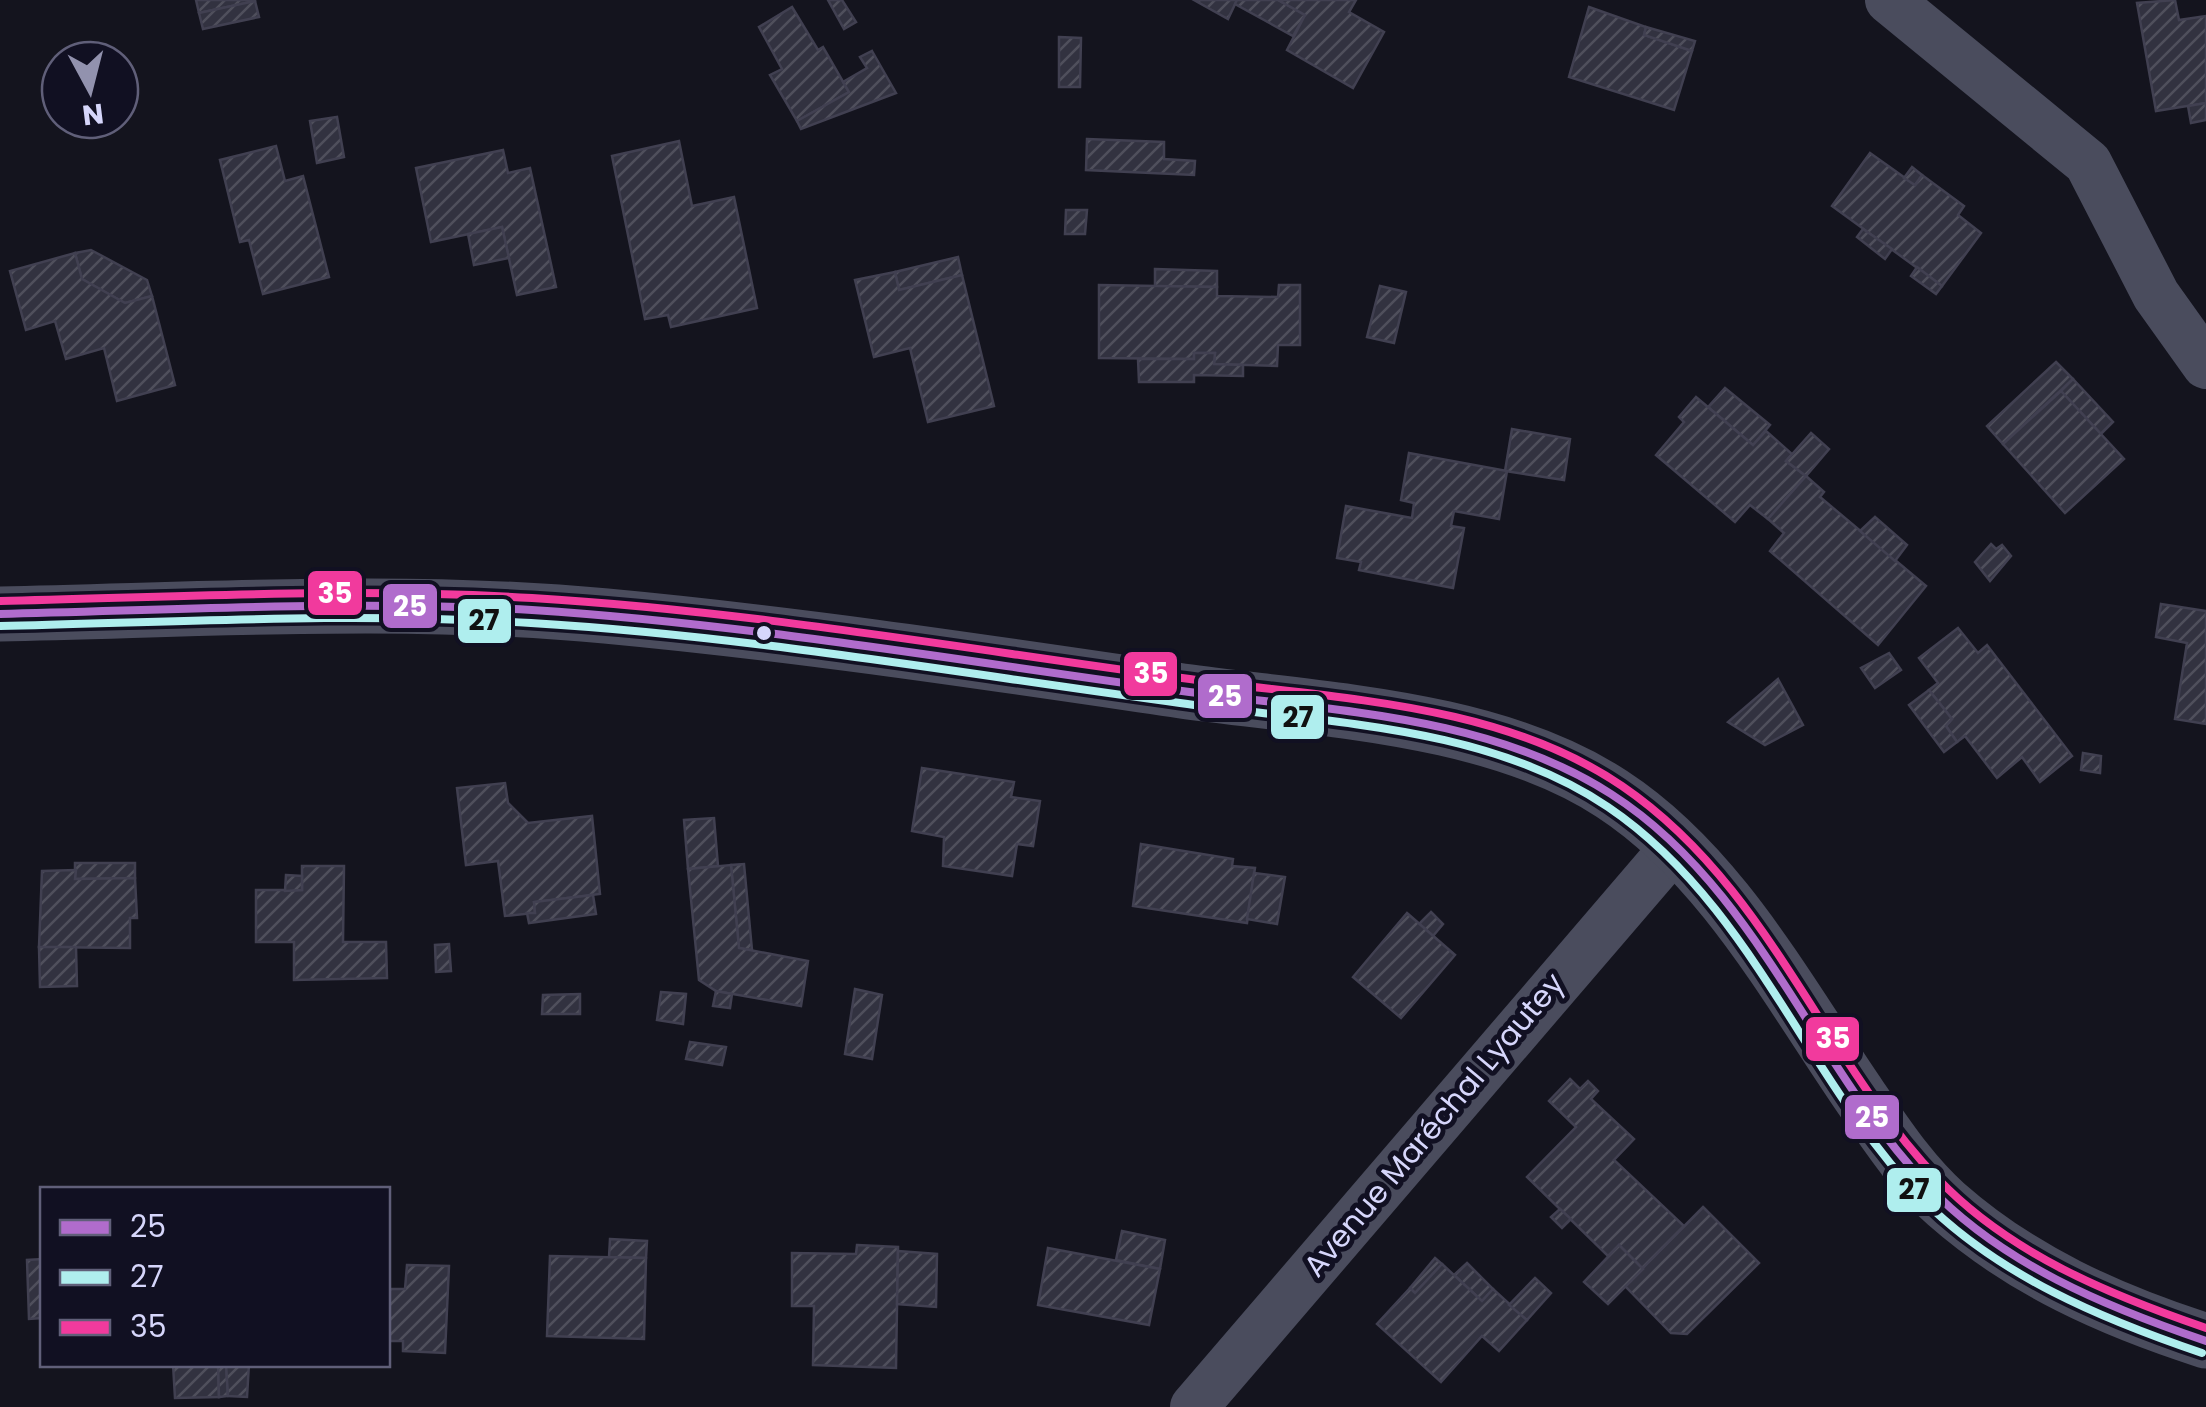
<svg xmlns="http://www.w3.org/2000/svg" width="2206" height="1407" viewBox="0 0 2206 1407" font-family="Poppins,sans-serif">
<defs>
<pattern id="building-hatch" width="6" height="6" patternUnits="userSpaceOnUse" patternTransform="scale(2.5)"><rect width="6" height="6" fill="#323240"/><path d="M-1 1l2-2M0 6l6-6M5 7l2-2" fill="none" stroke="#4f4f5c"/></pattern>
</defs>
<rect width="100%" height="100%" fill="#14141e"/>
<g fill="url(#building-hatch)" stroke="#414051" stroke-width="2.5">
<polygon points="196,0 255,0 255,1 199,13"/>
<polygon points="828,0 842,0 856,22 844,29"/>
<polygon points="1194,0 1237,0 1228,19"/>
<polygon points="1237,0 1278,0 1305,15 1293,36 1235,4"/>
<polygon points="1278,0 1356,0 1349,12 1384,32 1353,88 1287,50 1305,15"/>
<polygon points="2175,0 2179,20 2206,16 2206,103 2156,111 2137,3"/>
<polygon points="255,1 259,17 203,29 199,13"/>
<polygon points="792,7 818,50 823,47 849,92 797,121 770,75 782,69 759,27"/>
<polygon points="1589,7 1646,27 1644,35 1692,51 1674,110 1569,77"/>
<polygon points="1646,27 1695,41 1692,51 1644,35"/>
<polygon points="1059,37 1081,38 1080,87 1059,87"/>
<polygon points="872,51 896,93 801,129 797,121 849,92 843,82 867,68 860,57"/>
<polygon points="2206,103 2206,120 2191,123 2188,106"/>
<polygon points="337,117 344,157 317,163 310,121"/>
<polygon points="1087,139 1164,142 1164,159 1195,161 1194,175 1086,170"/>
<polygon points="679,141 692,206 734,197 757,308 671,327 668,315 645,319 612,156"/>
<polygon points="276,146 285,181 303,176 329,277 263,294 249,240 240,242 220,160"/>
<polygon points="503,150 508,173 530,168 556,287 517,295 502,227 431,242 416,168"/>
<polygon points="1870,153 1915,185 1922,175 1964,206 1958,215 1981,233 1942,286 1832,206"/>
<polygon points="1912,167 1922,175 1915,185 1904,178"/>
<polygon points="1066,210 1087,210 1085,234 1065,234"/>
<polygon points="502,227 509,258 474,265 468,234"/>
<polygon points="1863,229 1892,249 1885,259 1857,237"/>
<polygon points="91,250 147,280 152,296 125,303 82,279 75,253"/>
<polygon points="75,253 82,279 125,303 152,296 175,385 117,401 104,348 66,359 55,321 26,330 10,271"/>
<polygon points="958,257 962,275 899,290 895,272"/>
<polygon points="1917,267 1942,286 1936,294 1911,276"/>
<polygon points="1155,269 1217,271 1217,287 1155,286"/>
<polygon points="895,272 899,290 962,275 994,406 928,422 910,348 874,357 855,280"/>
<polygon points="1099,285 1217,287 1217,296 1278,297 1279,285 1300,285 1300,345 1278,345 1277,366 1214,364 1215,353 1194,353 1194,359 1099,358"/>
<polygon points="1380,286 1406,292 1394,343 1367,337"/>
<polygon points="1194,353 1215,353 1214,364 1243,365 1243,376 1194,375 1194,382 1139,382 1138,359 1194,359"/>
<polygon points="2056,362 2073,379 2003,444 1987,426"/>
<polygon points="2073,379 2113,422 2101,434 2061,391"/>
<polygon points="1725,388 1770,425 1753,445 1708,407"/>
<polygon points="2061,391 2124,459 2065,513 2003,444"/>
<polygon points="1696,397 1753,445 1766,431 1792,454 1786,461 1806,476 1768,519 1750,505 1735,522 1656,455 1684,422 1679,417"/>
<polygon points="1512,429 1570,439 1564,480 1505,471"/>
<polygon points="1811,433 1829,449 1806,476 1786,461"/>
<polygon points="1409,453 1507,471 1499,519 1454,511 1451,526 1464,528 1453,588 1359,570 1361,562 1337,558 1346,506 1412,518 1414,503 1401,500"/>
<polygon points="1806,476 1824,492 1820,497 1926,586 1878,645 1770,551 1784,533 1768,519"/>
<polygon points="1875,517 1907,545 1895,561 1860,531"/>
<polygon points="1991,544 1996,549 2002,545 2011,556 1990,581 1975,562"/>
<polygon points="2161,604 2206,611 2206,724 2175,719 2187,643 2156,637"/>
<polygon points="1958,628 1978,653 1987,645 2072,756 2040,782 2022,757 1997,778 1965,736 1957,742 1946,726 1952,719 1929,690 1938,683 1919,658"/>
<polygon points="1889,653 1901,670 1875,688 1861,668"/>
<polygon points="1778,679 1803,725 1765,745 1728,722"/>
<polygon points="1929,690 1952,719 1946,726 1957,742 1944,752 1909,705"/>
<polygon points="2083,753 2101,756 2100,773 2081,770"/>
<polygon points="922,768 1014,782 1011,797 1040,801 1033,846 1017,844 1012,876 943,866 944,837 912,831"/>
<polygon points="505,783 508,803 528,823 592,816 600,894 534,902 535,913 505,916 498,861 466,865 457,788"/>
<polygon points="714,818 718,866 688,869 684,820"/>
<polygon points="1141,844 1233,859 1232,866 1255,868 1247,923 1133,906"/>
<polygon points="75,863 135,863 135,878 75,879"/>
<polygon points="744,864 752,950 739,948 731,865"/>
<polygon points="731,865 739,948 808,961 801,1006 716,991 699,980 688,869"/>
<polygon points="302,866 344,866 343,942 386,942 387,978 294,980 294,942 256,942 256,890 302,890"/>
<polygon points="76,870 75,879 135,878 137,918 130,918 130,948 39,947 42,871"/>
<polygon points="1254,873 1285,877 1277,924 1247,919"/>
<polygon points="286,875 302,876 302,890 285,891"/>
<polygon points="593,895 596,914 529,923 527,913 535,913 534,902"/>
<polygon points="1431,912 1443,924 1433,936 1419,924"/>
<polygon points="1407,913 1455,955 1401,1018 1353,977"/>
<polygon points="449,944 451,971 436,972 435,945"/>
<polygon points="39,947 76,947 77,986 40,987"/>
<polygon points="855,989 882,995 872,1059 845,1054"/>
<polygon points="716,991 732,994 730,1008 713,1006"/>
<polygon points="661,992 686,994 683,1024 657,1020"/>
<polygon points="580,994 580,1014 542,1014 543,995"/>
<polygon points="690,1042 726,1047 722,1065 686,1059"/>
<polygon points="1570,1079 1580,1089 1588,1081 1598,1091 1591,1099 1634,1139 1614,1160 1684,1226 1643,1269 1619,1245 1608,1256 1527,1177 1576,1127 1549,1101"/>
<polygon points="1703,1207 1759,1263 1687,1334 1671,1333 1625,1286"/>
<polygon points="1560,1209 1571,1219 1562,1228 1551,1217"/>
<polygon points="1122,1231 1165,1240 1160,1269 1116,1260"/>
<polygon points="610,1239 647,1241 646,1258 609,1257"/>
<polygon points="857,1245 898,1247 896,1368 813,1365 814,1306 792,1306 792,1253 856,1254"/>
<polygon points="1619,1245 1643,1269 1608,1304 1584,1282"/>
<polygon points="1048,1248 1160,1269 1149,1325 1038,1305"/>
<polygon points="898,1251 937,1254 936,1307 897,1304"/>
<polygon points="550,1256 646,1258 644,1339 547,1336"/>
<polygon points="1435,1258 1442,1264 1415,1293 1410,1288"/>
<polygon points="42,1259 42,1318 29,1319 27,1260"/>
<polygon points="1467,1263 1493,1289 1482,1301 1454,1275"/>
<polygon points="1442,1264 1482,1301 1493,1289 1527,1320 1499,1351 1482,1336 1441,1382 1377,1324 1410,1288 1415,1293"/>
<polygon points="407,1265 449,1266 445,1353 403,1351 403,1341 388,1341 388,1289 405,1289"/>
<polygon points="1535,1278 1551,1293 1527,1320 1509,1305"/>
<polygon points="173,1364 218,1364 219,1397 175,1398"/>
<polygon points="218,1364 226,1364 228,1396 219,1397"/>
<polygon points="226,1364 249,1364 247,1397 228,1396"/>
</g>
<g fill="none" stroke-linecap="round" stroke-linejoin="round">
<g stroke="#4a4c5d" stroke-width="48">
<polyline points="1889,0 2088,163 2156,295 2206,365"/>
<polyline points="1194,1407 1677,844"/>
</g>
<path stroke="#4a4c5d" stroke-width="55" d="M 0,614 C 201,610 405,597 606,616 C 799,634 991,663 1182,691 C 1320,710 1493,716 1612,794 C 1721,865 1788,992 1861,1098 C 1886,1134 1912,1174 1946,1204 C 2022,1271 2110,1310 2206,1341"/>
<defs>
<path id="bus-1" d="M 0,614 C 177,610 355,600 532,610 C 750,624 966,662 1182,691 C 1326,711 1485,713 1611,794 C 1758,888 1812,1064 1928,1186 C 2002,1264 2106,1307 2206,1341"/>
<path id="bus-2" d="M 0,626 C 177,622 354,612 531,623 C 749,636 964,674 1180,703 C 1322,723 1485,724 1608,807 C 1753,905 1805,1079 1923,1200 C 1999,1276 2102,1319 2202,1353"/>
<path id="bus-3" d="M 0,601 C 177,597 355,587 532,598 C 750,611 966,649 1182,678 C 1328,699 1496,700 1622,786 C 1769,886 1821,1057 1938,1179 C 2010,1254 2110,1295 2206,1328"/>
</defs>
<use href="#bus-1" stroke="#111022" stroke-width="15"/>
<use href="#bus-2" stroke="#111022" stroke-width="15"/>
<use href="#bus-3" stroke="#111022" stroke-width="15"/>
<use href="#bus-1" stroke="#b06ccc" stroke-width="8"/>
<use href="#bus-2" stroke="#afeeee" stroke-width="8"/>
<use href="#bus-3" stroke="#f13a9d" stroke-width="8"/>
</g>
<circle fill="#d6d6fb" stroke="#111022" stroke-width="4" cx="764" cy="633" r="9"/>
<g text-anchor="middle" stroke-width="10" stroke-linejoin="round" paint-order="stroke">
<g font-size="30" fill="#d6d6fb" stroke="#111022">
<text transform="translate(1434 1125) rotate(-50)" y="10">Avenue Maréchal Lyautey</text>
</g>
</g>
<g stroke="#111022" stroke-width="4">
<rect x="306" y="569" width="58" height="48" rx="10" fill="#f13a9d"/>
<rect x="381" y="582" width="58" height="48" rx="10" fill="#b06ccc"/>
<rect x="456" y="597" width="57" height="48" rx="10" fill="#afeeee"/>
<rect x="1122" y="650" width="57" height="48" rx="10" fill="#f13a9d"/>
<rect x="1196" y="672" width="58" height="48" rx="10" fill="#b06ccc"/>
<rect x="1269" y="693" width="57" height="48" rx="10" fill="#afeeee"/>
<rect x="1804" y="1015" width="57" height="48" rx="10" fill="#f13a9d"/>
<rect x="1843" y="1093" width="58" height="48" rx="10" fill="#b06ccc"/>
<rect x="1885" y="1166" width="58" height="48" rx="10" fill="#afeeee"/>
</g>
<g font-size="28" text-anchor="middle" font-weight="bold" fill="#fff">
<text x="335" y="603">35</text>
<text x="410" y="616">25</text>
<text x="1151" y="683">35</text>
<text x="1225" y="706">25</text>
<text x="1833" y="1048">35</text>
<text x="1872" y="1127">25</text>
</g>
<g font-size="28" text-anchor="middle" font-weight="bold" fill="#111">
<text x="484" y="630">27</text>
<text x="1298" y="727">27</text>
<text x="1914" y="1199">27</text>
</g>
<rect x="40" y="1187" width="350" height="180" fill="#111022" stroke="#605f79" stroke-width="2.5"/>
<rect x="60" y="1220" width="50" height="15" fill="#b06ccc" stroke="#605f79" stroke-width="2.5"/>
<text x="130" y="1237" font-size="30" fill="#d6d6fb">25</text>
<rect x="60" y="1270" width="50" height="15" fill="#afeeee" stroke="#605f79" stroke-width="2.5"/>
<text x="130" y="1287" font-size="30" fill="#d6d6fb">27</text>
<rect x="60" y="1320" width="50" height="15" fill="#f13a9d" stroke="#605f79" stroke-width="2.5"/>
<text x="130" y="1337" font-size="30" fill="#d6d6fb">35</text>
<g transform="translate(90 90) rotate(173)"><circle r="48" fill="#111022" stroke="#605f79" stroke-width="2.5"/>
<path d="M0-8L18 38L0 25L-18 38Z" fill="#9292ae"/>
<text y="-15" font-size="28" font-weight="bold" text-anchor="middle" fill="#d6d6fb">N</text>
</g>
</svg>
